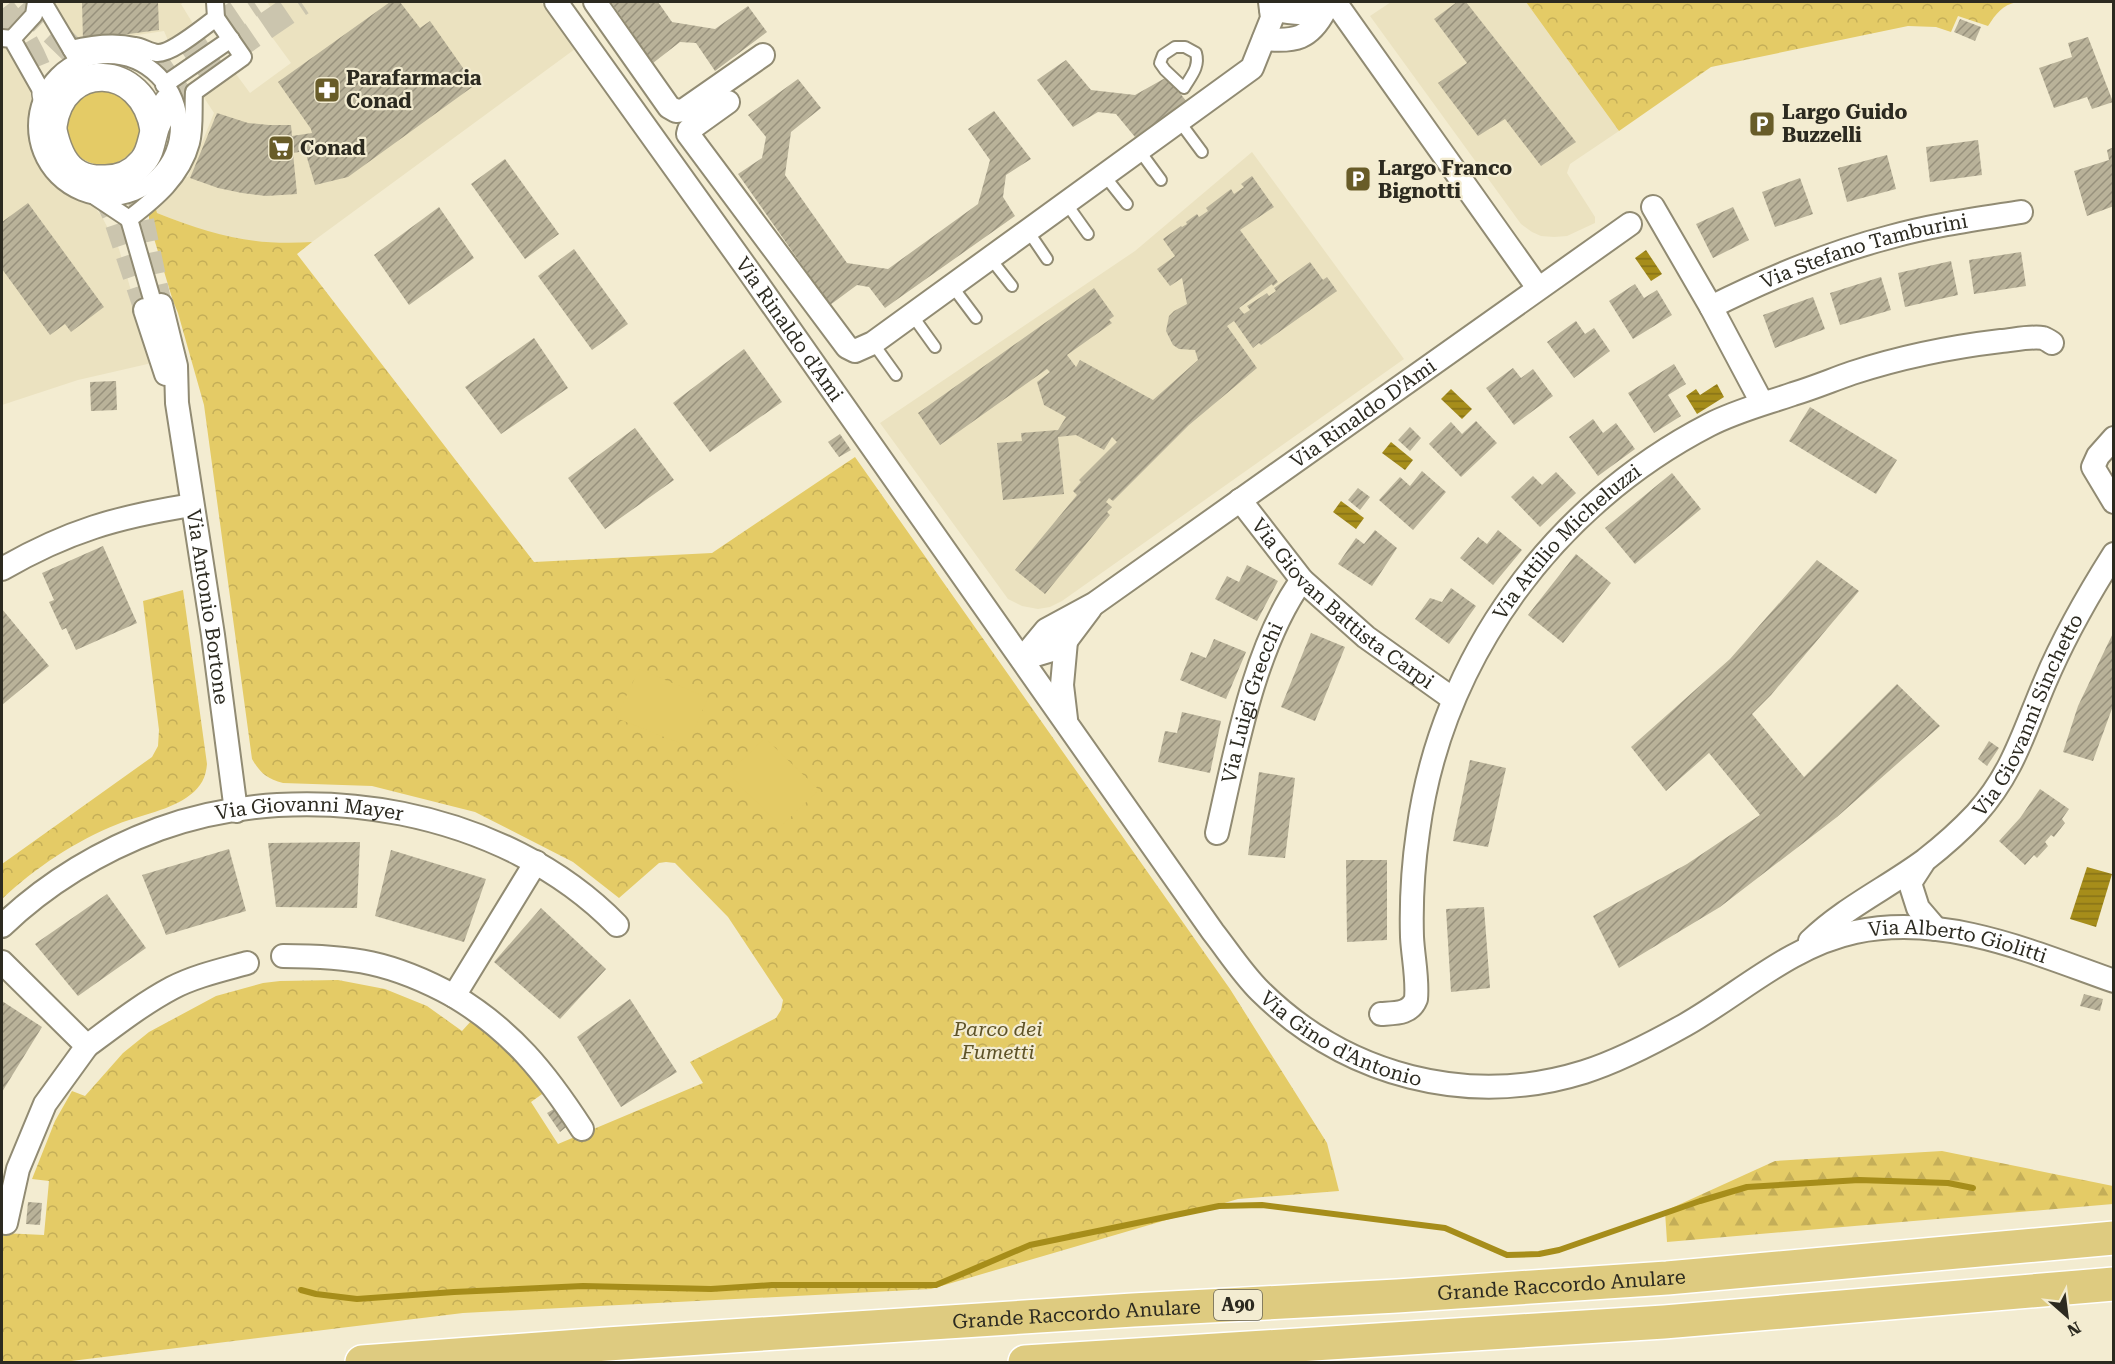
<svg xmlns="http://www.w3.org/2000/svg" width="2115" height="1364" viewBox="0 0 2115 1364" font-family="'Roboto Serif',serif">
<defs>
<pattern id="forest-firs" width="22" height="20" patternUnits="userSpaceOnUse" patternTransform="scale(1.5)"><rect width="22" height="20" fill="#e4cb66"/><path d="M5 1l3.5 6h-7zM16 11l3.5 6h-7z" fill="#c4ae58"/></pattern>
<pattern id="park-crowns" width="20" height="18" patternUnits="userSpaceOnUse" patternTransform="scale(1.5)"><rect width="20" height="18" fill="#e4cb66"/><path d="M2 6a3 3 0 1 1 6 0M12 15a3 3 0 1 1 6 0" fill="none" stroke="#c4ae58"/></pattern>
<pattern id="water-rules" width="6" height="5" patternUnits="userSpaceOnUse" patternTransform="scale(1.5)"><rect width="6" height="5" fill="#a68d1a"/><path d="M0 2.5h6" fill="none" stroke="#877317"/></pattern>
<pattern id="building-hatch" width="6" height="6" patternUnits="userSpaceOnUse" patternTransform="scale(1.5)"><rect width="6" height="6" fill="#b9b299"/><path d="M-1 1l2-2M0 6l6-6M5 7l2-2" fill="none" stroke="#97917c"/></pattern>
</defs>
<rect width="100%" height="100%" fill="#f3ecd1"/>
<g fill="#ebe2c0">
<polygon points="48,2 184,2 181,4 195,27 170,45 164,31 85,43 74,36"/>
<polygon points="267,2 541,2 575,49 312,242 285,244 243,240 206,232 157,213 156,209 169,193 176,174 188,177 214,113 201,93 233,70 250,93 291,63 269,33 282,24"/>
<polygon points="1391,2 1526,2 1619,131 1570,164 1567,173 1595,217 1595,223 1567,236 1554,237 1541,236 1532,232 1521,224 1370,16"/>
<polygon points="2,46 9,50 31,84 31,100 40,97 36,111 37,130 40,142 47,161 64,180 84,193 102,217 119,249 152,363 78,380 2,405"/>
<polygon points="1252,152 1404,359 1062,601 1050,607 1038,609 1022,606 1008,599 880,423 1135,251"/>
</g>
<polygon fill="url(#forest-firs)" points="1942,1151 2113,1186 2113,1204 1667,1242 1665,1211 1775,1161"/>
<g fill="url(#park-crowns)">
<path d="M 1526,2 L 2017,2 C 2002,5 1996,14 1988,26 L 1958,16 L 1951,32 L 1936,27 L 1908,26 L 1711,67 L 1619,131 Z"/>
<path d="M 149,209 L 156,209 L 157,213 C 213,235 251,246 312,242 L 297,254 L 534,562 L 712,553 L 855,457 L 1230,989 L 1327,1143 L 1339,1191 L 1238,1199 L 931,1289 L 463,1313 L 63,1362 L 2,1362 L 2,1233 L 44,1235 L 49,1181 L 32,1179 L 55,1121 L 72,1091 L 85,1096 L 123,1053 L 149,1032 L 216,996 L 263,983 L 280,981 L 338,980 L 385,989 L 427,1006 L 462,1031 L 472,1020 L 501,1040 L 545,1092 L 531,1102 L 558,1144 L 703,1083 L 690,1062 L 776,1018 L 781,1010 L 783,1000 L 728,917 L 675,863 L 666,862 L 659,863 L 619,898 L 573,862 L 475,812 L 372,786 L 283,783 C 267,779 260,773 252,759 L 204,405 L 178,313 L 173,301 L 149,222 Z"/>
<path d="M 183,590 L 207,764 C 206,777 201,787 190,795 C 171,810 141,815 118,824 C 75,841 35,868 2,899 L 2,864 L 152,757 L 158,746 L 159,730 L 143,601 Z"/>
</g>
<g fill="#e4cb66">
<circle cx="103" cy="128" r="37"/>
<polygon points="639,669 708,698 687,746 616,718"/>
<polygon points="765,738 819,790 781,826 728,774"/>
</g>
<g fill="url(#water-rules)">
<polygon points="1646,250 1662,274 1651,281 1635,258"/>
<polygon points="1717,384 1724,397 1697,414 1686,396 1696,389 1700,395"/>
<polygon points="1451,389 1472,409 1462,419 1441,399"/>
<polygon points="1391,442 1413,460 1405,470 1382,453"/>
<polygon points="1341,501 1364,518 1356,529 1333,512"/>
<polygon points="2087,867 2112,874 2096,927 2070,919"/>
</g>
<g fill="none" stroke-linecap="round" stroke-linejoin="round">
<polyline stroke="#a68d1a" stroke-width="6" points="301,1290 316,1294 357,1299 454,1292 583,1286 711,1289 772,1285 936,1285 1030,1245 1219,1206 1262,1205 1445,1228 1507,1255 1539,1254 1559,1250 1700,1201 1747,1187 1859,1180 1948,1183 1973,1188"/>
</g>
<g fill="url(#building-hatch)">
<polygon points="82,2 158,2 159,30 83,40"/>
<polygon points="390,2 400,2 420,28 430,21 475,85 348,177 315,185 305,151 293,153 297,194 266,196 242,193 218,188 190,178 217,113 248,123 269,125 291,125 292,136 312,133 311,129 278,82"/>
<polygon points="611,2 658,2 672,22 715,29 748,6 767,32 715,71 696,43 680,42 653,63"/>
<polygon points="1457,2 1466,2 1576,142 1541,166 1505,119 1478,136 1438,83 1467,63 1434,19"/>
<polygon points="1960,19 1981,27 1975,41 1954,32"/>
<polygon points="2088,37 2113,102 2092,109 2087,97 2054,108 2039,68 2072,57 2068,43"/>
<polygon points="1066,60 1091,90 1135,95 1167,77 1187,102 1135,137 1116,114 1098,112 1073,127 1037,80"/>
<polygon points="798,79 821,108 791,132 785,175 847,263 888,269 978,204 990,160 968,129 994,111 1031,159 1006,175 1003,197 1015,216 885,308 869,287 857,285 830,305 738,174 762,158 766,137 748,115"/>
<polygon points="1978,140 1982,175 1930,182 1926,147"/>
<polygon points="2114,147 2114,206 2087,216 2074,171 2109,160 2107,150"/>
<polygon points="1887,155 1896,189 1847,202 1838,168"/>
<polygon points="505,159 559,234 525,259 471,184"/>
<polygon points="1252,176 1274,207 1240,230 1278,282 1273,286 1272,284 1239,308 1244,314 1250,310 1247,306 1267,293 1269,296 1276,291 1274,288 1310,262 1323,280 1327,277 1337,291 1261,345 1259,343 1253,348 1234,321 1227,326 1257,368 1189,425 1113,501 1109,498 1106,502 1112,507 1107,512 1110,515 1045,594 1015,570 1077,495 1073,491 1081,482 1079,480 1117,442 1112,437 1104,450 1076,435 1058,437 1064,494 1003,500 997,443 1022,441 1021,433 1058,430 1066,417 1044,405 1037,382 1050,372 1047,369 940,445 918,413 1094,288 1114,316 1109,320 1112,323 1067,355 1076,367 1080,360 1153,400 1198,360 1195,350 1179,349 1173,345 1166,331 1169,316 1174,311 1187,304 1182,278 1170,286 1157,269 1175,256 1163,239 1181,226 1182,227 1187,224 1186,222 1197,214 1199,217 1208,211 1206,208 1231,189 1234,194 1244,187 1241,184"/>
<polygon points="1800,178 1813,214 1775,227 1762,192"/>
<polygon points="28,203 104,307 71,332 65,324 50,335 2,269 2,222"/>
<polygon points="439,207 474,258 409,305 374,255"/>
<polygon points="1733,207 1749,240 1713,258 1696,224"/>
<polygon points="574,249 628,324 592,350 538,276"/>
<polygon points="2021,252 2026,286 1974,294 1969,260"/>
<polygon points="1951,261 1958,295 1905,307 1898,273"/>
<polygon points="1881,277 1891,310 1840,325 1830,293"/>
<polygon points="1635,284 1644,298 1657,290 1672,315 1633,339 1609,301"/>
<polygon points="1813,297 1825,329 1775,348 1763,315"/>
<polygon points="1576,321 1585,334 1594,328 1610,351 1574,378 1547,342"/>
<polygon points="534,338 568,388 501,434 465,387"/>
<polygon points="744,349 782,402 710,452 673,403"/>
<polygon points="1674,364 1686,384 1668,395 1681,416 1654,433 1628,393"/>
<polygon points="1513,368 1521,378 1533,369 1553,396 1514,425 1486,388"/>
<polygon points="116,381 117,410 91,411 90,382"/>
<polygon points="1810,407 1897,460 1876,494 1789,441"/>
<polygon points="1593,419 1603,433 1616,423 1635,449 1598,476 1569,437"/>
<polygon points="1476,421 1497,443 1461,477 1429,444 1451,422 1462,434"/>
<polygon points="1410,427 1421,438 1410,451 1398,440"/>
<polygon points="635,428 674,480 605,529 568,478"/>
<polygon points="840,434 851,450 839,457 828,442"/>
<polygon points="1422,471 1446,492 1413,530 1379,500 1400,477 1410,486"/>
<polygon points="1556,472 1576,493 1540,527 1511,497 1533,476 1542,485"/>
<polygon points="1672,473 1701,509 1635,564 1605,528"/>
<polygon points="1358,488 1370,497 1360,510 1348,500"/>
<polygon points="1375,530 1397,548 1372,586 1338,564 1356,538 1364,544"/>
<polygon points="1498,530 1522,550 1493,585 1460,558 1478,537 1487,544"/>
<polygon points="103,546 137,623 76,650 66,628 62,630 49,602 54,600 42,573"/>
<polygon points="1576,554 1611,583 1563,643 1528,615"/>
<polygon points="1817,560 1859,591 1771,695 1752,714 1804,777 1897,684 1940,726 1837,817 1720,907 1619,968 1593,916 1687,864 1760,815 1709,753 1666,791 1631,747 1730,659"/>
<polygon points="1247,565 1278,581 1257,621 1215,599 1227,576 1239,582"/>
<polygon points="1451,588 1476,606 1449,644 1415,619 1430,598 1442,602"/>
<polygon points="2,609 49,666 2,705"/>
<polygon points="2114,631 2114,703 2093,761 2063,752 2078,706"/>
<polygon points="1311,633 1345,647 1315,721 1281,707"/>
<polygon points="1214,639 1246,652 1226,699 1180,680 1191,652 1206,658"/>
<polygon points="1182,712 1221,721 1210,773 1158,762 1165,731 1177,733"/>
<polygon points="1989,741 1999,748 1987,766 1978,759"/>
<polygon points="1470,760 1506,768 1488,847 1453,841"/>
<polygon points="1259,772 1295,778 1285,858 1248,855"/>
<polygon points="2040,789 2069,809 2062,819 2065,823 2054,837 2051,835 2045,842 2048,846 2037,858 2034,855 2025,865 1999,841 2020,818"/>
<polygon points="360,842 357,908 276,907 268,843"/>
<polygon points="229,849 246,911 166,935 142,875"/>
<polygon points="391,850 486,879 464,942 375,916"/>
<polygon points="1346,860 1387,860 1387,940 1347,942"/>
<polygon points="107,894 146,948 78,996 35,944"/>
<polygon points="1484,907 1490,988 1451,992 1446,909"/>
<polygon points="541,908 606,969 560,1019 494,962"/>
<polygon points="2084,994 2103,999 2100,1011 2080,1006"/>
<polygon points="630,999 677,1072 621,1107 577,1037"/>
<polygon points="2,1001 42,1027 2,1092"/>
<polygon points="559,1106 570,1124 560,1132 547,1113"/>
<polygon points="28,1202 42,1203 40,1225 26,1224"/>
</g>
<g fill="none" stroke-linecap="round" stroke-linejoin="round">
<g stroke="#cbc5ae" stroke-width="22" stroke-dasharray="22 11" stroke-linecap="butt">
<polyline points="138,188 139,201 161,305"/>
<polyline points="103,194 113,215 145,310"/>
</g>
<g stroke="#cbc5ae" stroke-width="27" stroke-dasharray="27 14" stroke-linecap="butt">
<polyline points="25,2 42,21 74,52"/>
<path d="M 2,9 C 23,36 37,61 46,94"/>
<polyline points="147,74 254,2"/>
<polyline points="168,102 177,90 201,70 301,2"/>
</g>
<defs>
<g id="service">
<path d="M 1175,47 L 1185,47 L 1196,53 C 1200,67 1191,76 1184,88 L 1165,70 L 1160,63 L 1163,55 Z"/>
<polyline points="1179,121 1202,152"/>
<polyline points="1139,150 1161,180"/>
<polyline points="1104,175 1127,204"/>
<polyline points="1066,203 1088,234"/>
<polyline points="1028,231 1047,259"/>
<polyline points="990,258 1012,286"/>
<polyline points="952,286 976,318"/>
<polyline points="912,315 935,347"/>
<polyline points="873,343 896,375"/>
</g>
<g id="pedestrian">
<polyline points="43,2 77,59"/>
<polyline points="2,38 12,39 42,92"/>
<polyline points="12,39 34,15 36,2"/>
<path d="M 71,49 C 92,44 113,41 135,46 C 142,47 150,52 157,53 C 172,54 203,27 216,18 L 215,2"/>
<circle cx="108" cy="126" r="71"/>
<polyline points="164,85 231,39"/>
<polyline points="96,197 129,219"/>
<path d="M 154,306 L 129,219 C 155,199 182,177 191,143 C 195,128 193,108 194,92 L 243,57 L 216,18"/>
</g>
<g id="minor">
<path id="s1" d="M 556,2 L 748,270 L 1213,932 C 1228,951 1242,973 1260,991 C 1346,1076 1468,1108 1584,1072 C 1619,1061 1653,1043 1685,1025 C 1741,993 1790,946 1855,932 C 1944,913 2032,952 2114,981"/>
<polyline points="595,2 669,107 676,111 684,110 763,55"/>
<polyline points="1335,2 1538,288"/>
<path d="M 1271,9 C 1293,14 1315,17 1334,3"/>
<path d="M 1264,39 C 1295,42 1310,39 1325,10"/>
<polyline points="728,102 689,130 688,134 847,347 855,351 873,343 1252,68 1272,18 1270,2"/>
<polyline points="1653,207 1711,307 1762,403"/>
<path id="s2" d="M 161,305 L 176,366 L 177,403 L 213,635 L 236,811"/>
<path id="s3" d="M 1711,307 C 1769,278 1828,253 1890,237 C 1933,225 1977,219 2021,212"/>
<polyline points="145,310 166,374"/>
<polyline points="2114,438 2098,456 2093,467 2114,502"/>
<path id="s4" d="M 1240,500 L 1302,580 L 1366,637 L 1453,699"/>
<path d="M 2,569 C 68,531 117,517 192,505"/>
<path id="s5" d="M 1022,659 L 1046,630 L 1094,604 L 1630,224"/>
<polyline points="1022,659 1052,650 1066,641 1090,609"/>
<polyline points="1066,719 1062,685 1066,641"/>
<path id="s6" d="M 1217,833 C 1235,754 1254,646 1302,580"/>
<polyline points="1923,863 1910,883 1918,908 1936,929"/>
<path id="s7" d="M 2,926 C 47,883 100,851 159,829 C 308,775 505,810 617,925"/>
<path id="s8" d="M 1810,941 C 1844,908 1887,888 1925,860 C 1943,846 1960,831 1976,814 C 2013,773 2024,731 2045,682 C 2064,637 2088,595 2114,554"/>
<path d="M 283,956 C 352,956 392,962 454,996 L 536,862"/>
<polyline points="2,962 87,1046 45,1104 18,1169 6,1223"/>
<path d="M 454,996 C 512,1031 545,1072 582,1129"/>
<path id="s9" d="M 1381,1014 C 1396,1013 1410,1014 1416,999 C 1418,979 1413,957 1412,937 C 1411,902 1413,866 1418,832 C 1441,658 1554,505 1709,425 C 1736,411 1764,404 1793,394 C 1813,388 1832,380 1852,373 C 1901,357 1950,347 2001,341 C 2013,340 2031,336 2043,338 C 2046,339 2049,341 2052,343"/>
<path d="M 87,1046 C 114,1026 142,1004 172,988 C 195,976 222,970 247,963"/>
</g>
<g id="tertiary">
<path d="M 46,94 C 54,130 54,182 105,179 C 119,179 133,173 142,162 C 150,154 151,142 154,132 C 156,122 163,112 168,102"/>
<path d="M 53,126 C 62,60 143,61 154,130"/>
</g>
<g id="motorway">
<path id="s10" d="M 362,1362 L 607,1344 L 1133,1310 L 1397,1296 L 1667,1278 L 2114,1238"/>
<polyline points="1025,1362 1664,1322 2114,1284"/>
</g>
</defs>
<use href="#service" stroke="#918b73" stroke-width="14"/>
<use href="#pedestrian" stroke="#918b73" stroke-width="20"/>
<use href="#minor" stroke="#918b73" stroke-width="26"/>
<use href="#tertiary" stroke="#918b73" stroke-width="30"/>
<use href="#motorway" stroke="#fff" stroke-width="36"/>
<use href="#service" stroke="#fff" stroke-width="10"/>
<use href="#pedestrian" stroke="#fff" stroke-width="16"/>
<use href="#minor" stroke="#fff" stroke-width="22"/>
<use href="#tertiary" stroke="#fff" stroke-width="27"/>
<use href="#motorway" stroke="#decb80" stroke-width="33"/>
</g>
<defs>
<symbol id="pharmacy-square" viewBox="-11 -11 22 22"><rect x="-9" y="-9" width="18" height="18" rx="4" fill="#685c28" stroke="#f3ecd1"/><path d="M-2-6h4v4h4v4h-4v4h-4v-4h-4v-4h4Z" fill="#fff"/></symbol>
<symbol id="parking-square" viewBox="-11 -11 22 22"><rect x="-9" y="-9" width="18" height="18" rx="4" fill="#685c28" stroke="#f3ecd1"/><path d="M-3.5-5.5H1a3.5 3.5 0 0 1 0 7H-1V5.5H-3.5ZM-1-3.4V-.6H.8a1.4 1.4 0 0 0 0-2.8Z" fill="#fff"/></symbol>
<symbol id="supermarket-square" viewBox="-11 -11 22 22"><rect x="-9" y="-9" width="18" height="18" rx="4" fill="#685c28" stroke="#f3ecd1"/><path d="M-6-5.5h2.5l.6 2H6L4.5 2H-2.5L-4.4-4H-6ZM-1.5 3.2a1.3 1.3 0 1 0 .1 0ZM3 3.2a1.3 1.3 0 1 0 .1 0Z" fill="#fff"/></symbol>
</defs>
<g fill-rule="evenodd">
<use href="#pharmacy-square" x="312" y="75" width="30" height="30"/>
<use href="#parking-square" x="1747" y="109" width="30" height="30"/>
<use href="#supermarket-square" x="266" y="133" width="30" height="30"/>
<use href="#parking-square" x="1343" y="164" width="30" height="30"/>
</g>
<g text-anchor="middle" stroke-width="4.5" stroke-linejoin="round" paint-order="stroke">
<rect fill="#f3ecd1" stroke="#686455" stroke-width="1.5" x="1214" y="1290" width="48" height="30" rx="4.5"/>
<g font-size="18" font-weight="bold" fill="#2c2a20">
<text x="1238" y="1311">A90</text>
</g>
<g font-size="20" font-weight="bold" fill="#2c2a20" stroke="#f3ecd1" text-anchor="start">
<text x="346" y="85">Parafarmacia<tspan x="346" dy="23">Conad</tspan></text>
<text x="1782" y="119">Largo Guido<tspan x="1782" dy="23">Buzzelli</tspan></text>
<text x="300" y="155">Conad</text>
<text x="1378" y="175">Largo Franco<tspan x="1378" dy="23">Bignotti</tspan></text>
</g>
<g font-size="20" fill="#2c2a20" stroke="#f3ecd1">
<text dy="7" stroke="none"><textPath href="#s3" startOffset="164">Via Stefano Tamburini</textPath></text>
<text dy="7" stroke="none"><textPath href="#s1" startOffset="402">Via Rinaldo d'Ami</textPath></text>
<text dy="7" stroke="none"><textPath href="#s5" startOffset="422">Via Rinaldo D'Ami</textPath></text>
<text dy="7" stroke="none"><textPath href="#s9" startOffset="542">Via Attilio Micheluzzi</textPath></text>
<text dy="7" stroke="none"><textPath href="#s4" startOffset="147">Via Giovan Battista Carpi</textPath></text>
<text dy="7" stroke="none"><textPath href="#s2" startOffset="306">Via Antonio Bortone</textPath></text>
<text dy="7" stroke="none"><textPath href="#s6" startOffset="135">Via Luigi Grecchi</textPath></text>
<text dy="7" stroke="none"><textPath href="#s8" startOffset="322">Via Giovanni Sinchetto</textPath></text>
<text dy="7" stroke="none"><textPath href="#s7" startOffset="339">Via Giovanni Mayer</textPath></text>
<text dy="7" stroke="none"><textPath href="#s1" startOffset="1976">Via Alberto Giolitti</textPath></text>
<text dy="7" stroke="none"><textPath href="#s1" startOffset="1310">Via Gino d'Antonio</textPath></text>
<text dy="7" stroke="none"><textPath href="#s10" startOffset="1202">Grande Raccordo Anulare</textPath></text>
<text dy="7" stroke="none"><textPath href="#s10" startOffset="716">Grande Raccordo Anulare</textPath></text>
</g>
<g font-size="20" font-style="italic" fill="#5e5328" stroke="#f3ecd1">
<text x="998" y="1036">Parco dei<tspan x="998" dy="23">Fumetti</tspan></text>
</g>
</g>
<rect width="2115" height="1364" fill="none" stroke="#2c2a20" stroke-width="6"/>
<g transform="translate(2067 1316) rotate(152)" stroke="#f3ecd1" stroke-width="4.5" paint-order="stroke">
<path d="M0-4.5L10 22L0 15L-10 22Z" fill="#2c2a20"/>
<text y="-9" font-size="16" font-weight="bold" text-anchor="middle" fill="#2c2a20">N</text>
</g>
</svg>
